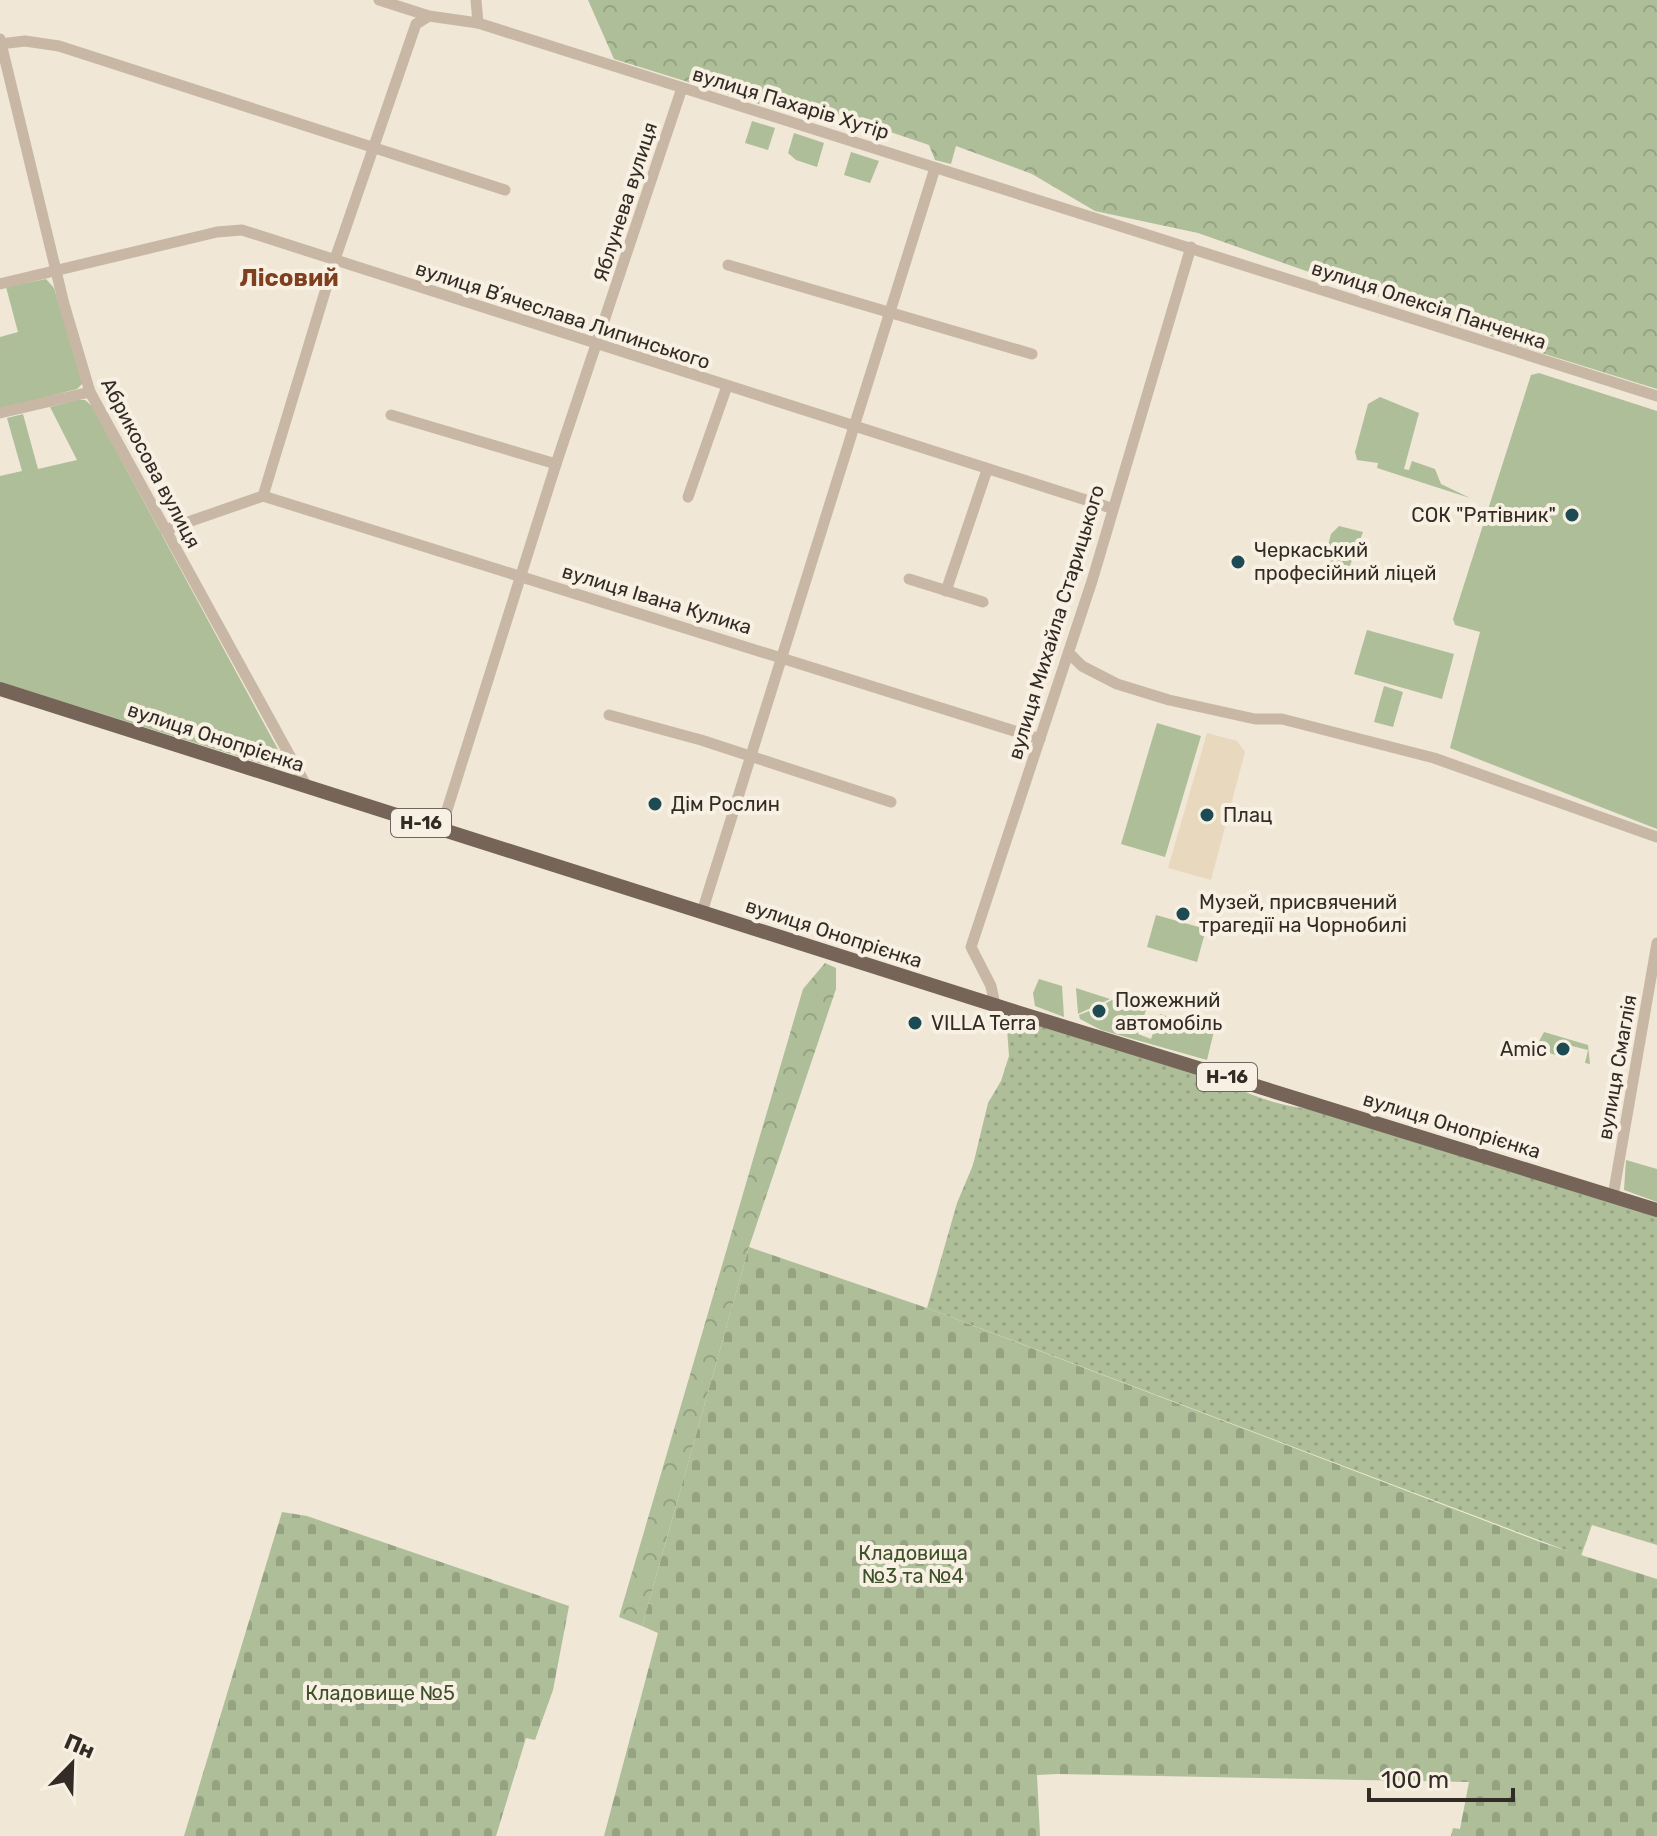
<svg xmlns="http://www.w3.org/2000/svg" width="1657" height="1836" viewBox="0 0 1657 1836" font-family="Rubik,sans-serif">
<defs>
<pattern id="forest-crowns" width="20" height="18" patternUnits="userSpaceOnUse" patternTransform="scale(2)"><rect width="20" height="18" fill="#aebe98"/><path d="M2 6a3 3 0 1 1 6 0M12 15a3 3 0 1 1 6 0" fill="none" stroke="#96a383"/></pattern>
<pattern id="cemetery-stones" width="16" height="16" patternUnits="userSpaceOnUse" patternTransform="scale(2)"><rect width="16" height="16" fill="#aebe98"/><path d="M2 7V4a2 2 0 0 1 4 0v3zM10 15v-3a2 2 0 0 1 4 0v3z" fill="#96a383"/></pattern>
<pattern id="garden-dots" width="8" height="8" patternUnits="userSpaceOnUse" patternTransform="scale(2)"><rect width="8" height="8" fill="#aebe98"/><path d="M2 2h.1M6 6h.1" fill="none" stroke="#96a383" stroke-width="1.8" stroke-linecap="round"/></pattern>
</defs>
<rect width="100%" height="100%" fill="#f0e7d7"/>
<g fill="#aebe98">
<polygon points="752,121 775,128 768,150 745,143"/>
<polygon points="794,133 824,143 817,167 796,160 788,153"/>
<polygon points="851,152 879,161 870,183 844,175"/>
<polygon points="46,279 54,288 83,383 77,389 0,409 0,337 18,332 6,287"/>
<polygon points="1539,373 1657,411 1657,829 1450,748 1480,632 1455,625 1453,619 1531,375"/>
<polygon points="1380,397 1419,413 1404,469 1409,470 1412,461 1435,469 1441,484 1470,498 1377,468 1378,463 1357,460 1355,452 1368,404"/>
<polygon points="77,400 85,400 92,406 281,755 275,768 0,682 0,476 22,471 7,418 23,414 38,469 77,460 50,407"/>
<polygon points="1339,526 1363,532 1349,568 1324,560 1331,534"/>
<polygon points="1367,630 1454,654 1442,699 1354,674"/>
<polygon points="1384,686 1403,692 1393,727 1374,722"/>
<polygon points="1157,723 1201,736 1165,857 1121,844"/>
<polygon points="1156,915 1206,929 1197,962 1147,947"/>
<polygon points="1039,979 1062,986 1064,1017 1035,1006 1033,993"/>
<polygon points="1076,988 1110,999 1078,1014"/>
<polygon points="1112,1000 1146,1010 1138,1034 1151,1039 1160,1014 1214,1031 1207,1060 1101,1030 1080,1019 1079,1015 1089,1011 1093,1017 1109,1010 1106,1003"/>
<polygon points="1544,1032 1588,1045 1590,1064 1585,1063 1588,1050 1560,1043 1556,1055 1535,1049"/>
<polygon points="1626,1160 1657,1169 1657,1202 1624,1190"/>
</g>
<g fill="url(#forest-crowns)">
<polygon points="588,0 1657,0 1657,389 1513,344 1198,233 1095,211 1032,174 956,146 951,164 935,160 929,145 837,114 824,124 768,92 759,104 614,59"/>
<polygon points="825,963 836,968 836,989 749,1247 642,1626 619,1617 803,989"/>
</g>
<g fill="url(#cemetery-stones)">
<polygon points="749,1247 927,1308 1543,1543 1657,1579 1657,1836 1451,1836 1453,1828 1460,1829 1469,1782 1057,1774 1037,1775 1040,1836 604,1836 658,1633 642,1626"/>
<polygon points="282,1512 307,1516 569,1606 553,1690 535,1740 526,1738 496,1836 184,1836"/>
</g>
<path fill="url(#garden-dots)" d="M 1006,1015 L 1229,1084 C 1255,1098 1282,1106 1311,1109 L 1657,1216 L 1657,1545 L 1592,1525 L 1581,1556 L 927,1308 L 957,1203 L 973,1165 L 988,1103 L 1001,1081 L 1009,1056 Z"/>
<polygon fill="#e8d9be" points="1207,733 1237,741 1245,752 1211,880 1168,868"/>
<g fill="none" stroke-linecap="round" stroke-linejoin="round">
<g stroke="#c8b7a4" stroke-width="11">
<polyline points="379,0 429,16 478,23 1657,396"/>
<polyline points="476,0 478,23"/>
<polyline points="0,39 64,304 90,392 307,787"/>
<polyline points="0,44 25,41 59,46 505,190"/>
<polyline points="728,265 1032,354"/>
<polyline points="0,284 217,232 242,230 1111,508"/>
<polyline points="0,413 90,392"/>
<polyline points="391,415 556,464"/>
<polyline points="263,496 1040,739"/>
<polyline points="688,497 727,386"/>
<polyline points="165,530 263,496 334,262 416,24 429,16"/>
<polyline points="909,579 983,602"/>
<polyline points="946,591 987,470"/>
<polyline points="1069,653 1082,666 1117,684 1169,700 1255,719 1282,719 1434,758 1657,837"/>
<polyline points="609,715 701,740 891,802"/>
<polyline points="441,829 556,464 682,88"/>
<polyline points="702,912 935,168"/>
<polyline points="995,1005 991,986 971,947 1092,581 1191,247"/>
<polyline points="1613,1196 1657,943"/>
</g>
<polyline stroke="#756457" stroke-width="14" points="0,689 1007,1009 1657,1210"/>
</g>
<g fill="#1c4b53" stroke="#f8f1e3" stroke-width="3">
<circle cx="1572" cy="515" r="8"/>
<circle cx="1238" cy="562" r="8"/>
<circle cx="655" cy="804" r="8"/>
<circle cx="1207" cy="815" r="8"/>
<circle cx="1183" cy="914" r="8"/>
<circle cx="1099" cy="1011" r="8"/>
<circle cx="915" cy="1023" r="8"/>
<circle cx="1563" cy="1049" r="8"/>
</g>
<g text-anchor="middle" stroke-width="8" stroke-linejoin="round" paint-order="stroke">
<g fill="#f8f1e3" stroke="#6e665e" stroke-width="2">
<rect x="391" y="809" width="60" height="28" rx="6"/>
<rect x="1197" y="1063" width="60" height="28" rx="6"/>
</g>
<g font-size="18" font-weight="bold" fill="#332b25">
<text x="421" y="829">Н-16</text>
<text x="1227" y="1083">Н-16</text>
</g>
<g font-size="20" fill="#332b25" stroke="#f8f1e3">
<text transform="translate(791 103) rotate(17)" y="7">вулиця Пахарів Хутір</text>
<text transform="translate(625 202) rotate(-72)" y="7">Яблунева вулиця</text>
<text transform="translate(1429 305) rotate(18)" y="7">вулиця Олексія Панченка</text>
<text transform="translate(563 315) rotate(18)" y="7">вулиця Вʼячеслава Липинського</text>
<text transform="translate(151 463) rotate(62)" y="7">Абрикосова вулиця</text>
<text transform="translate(657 599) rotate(17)" y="7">вулиця Івана Кулика</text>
<text transform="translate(1056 622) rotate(-73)" y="7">вулиця Михайла Старицького</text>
<text transform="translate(216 737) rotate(18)" y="7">вулиця Онопрієнка</text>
<text transform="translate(834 933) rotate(18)" y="7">вулиця Онопрієнка</text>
<text transform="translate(1617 1067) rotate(-80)" y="7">вулиця Смаглія</text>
<text transform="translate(1452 1125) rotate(17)" y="7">вулиця Онопрієнка</text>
</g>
<g font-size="20" fill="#332b25" stroke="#f8f1e3" text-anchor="start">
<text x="1556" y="522" text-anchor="end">СОК "Рятівник"</text>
<text x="1254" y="557">Черкаський<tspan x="1254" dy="23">професійний ліцей</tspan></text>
<text x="671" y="811">Дім Рослин</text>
<text x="1223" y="822">Плац</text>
<text x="1199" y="909">Музей, присвячений<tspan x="1199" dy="23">трагедії на Чорнобилі</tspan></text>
<text x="1115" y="1007">Пожежний<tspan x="1115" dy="23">автомобіль</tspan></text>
<text x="931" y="1030">VILLA Terra</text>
<text x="1547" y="1056" text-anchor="end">Amic</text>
</g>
<g font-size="20" fill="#3f512a" stroke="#f8f1e3">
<text x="913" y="1560">Кладовища<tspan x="913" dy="23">№3 та №4</tspan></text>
<text x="380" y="1700">Кладовище №5</text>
</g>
<g font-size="24" font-weight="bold" fill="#804020" stroke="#f8f1e3">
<text x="289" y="286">Лісовий</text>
</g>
</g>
<g transform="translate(72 1764) rotate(23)" stroke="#f8f1e3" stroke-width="6" paint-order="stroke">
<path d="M0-6L14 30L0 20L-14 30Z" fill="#332b25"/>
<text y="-12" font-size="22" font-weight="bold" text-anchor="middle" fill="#332b25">Пн</text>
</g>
<path d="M1369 1788v12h144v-12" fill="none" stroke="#332b25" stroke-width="4"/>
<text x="1381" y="1788" font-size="24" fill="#332b25" stroke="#f8f1e3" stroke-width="6" paint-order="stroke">100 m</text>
</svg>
